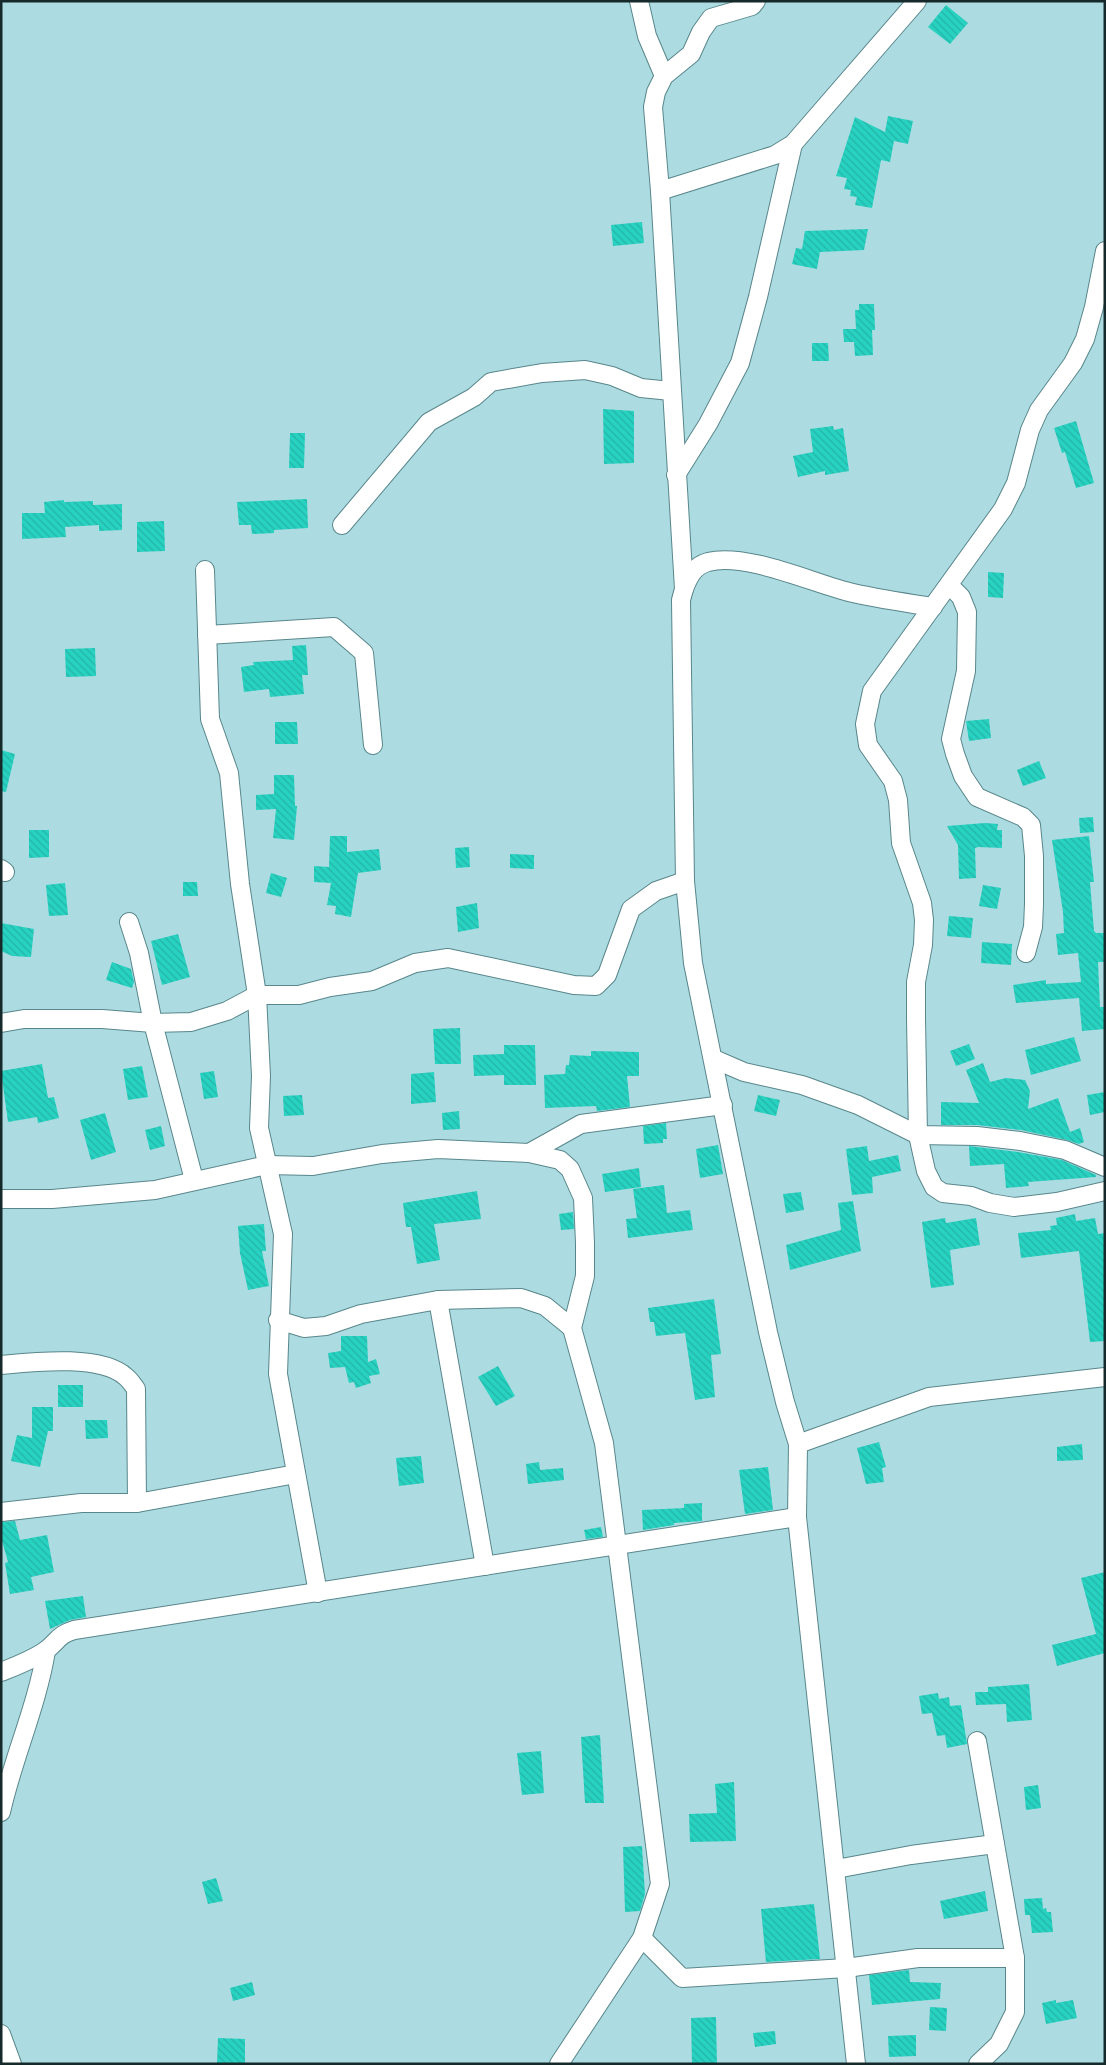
<svg xmlns="http://www.w3.org/2000/svg" width="1106" height="2065" viewBox="0 0 1106 2065" font-family="Raleway,sans-serif">
<defs>
<pattern id="building-back-hatch" width="6" height="6" patternUnits="userSpaceOnUse" patternTransform="scale(1.25)"><rect width="6" height="6" fill="#28d2c1"/><path d="M-1 5l2 2M0 0l6 6M5-1l2 2" fill="none" stroke="#23b4a6"/></pattern>
</defs>
<rect width="100%" height="100%" fill="#acdce1"/>
<g fill="url(#building-back-hatch)">
<polygon points="946,5 968,23 950,44 928,27"/>
<polygon points="888,116 913,121 908,144 894,141 890,162 881,160 872,208 855,205 857,197 850,196 851,190 844,189 847,178 836,176 855,117 885,132"/>
<polygon points="642,222 644,243 613,246 611,225"/>
<polygon points="868,229 864,250 820,252 817,269 792,264 796,248 802,249 805,231"/>
<polygon points="859,304 874,304 875,330 872,330 873,355 855,356 854,342 844,342 843,329 856,329 855,310 859,310"/>
<polygon points="812,343 828,343 829,361 812,361"/>
<polygon points="603,409 634,411 634,463 604,464"/>
<polygon points="1076,421 1094,483 1076,488 1065,452 1062,453 1054,428"/>
<polygon points="833,426 834,430 843,428 849,471 825,475 825,471 798,477 793,456 813,452 810,429"/>
<polygon points="290,433 305,433 304,468 289,468"/>
<polygon points="307,499 308,528 274,530 274,533 252,534 251,525 239,525 237,502"/>
<polygon points="64,500 64,502 93,501 93,505 122,504 122,530 99,531 99,525 65,527 66,537 22,539 22,513 45,513 44,502"/>
<polygon points="164,521 165,551 137,552 137,522"/>
<polygon points="988,572 1004,573 1003,598 988,597"/>
<polygon points="306,645 308,675 302,675 304,694 270,697 269,689 244,692 241,667 254,665 253,662 293,660 292,646"/>
<polygon points="95,648 96,676 66,677 65,649"/>
<polygon points="989,719 991,738 969,741 966,721"/>
<polygon points="275,722 297,722 298,744 275,744"/>
<polygon points="1,750 15,754 6,792 1,791"/>
<polygon points="1039,761 1046,778 1023,786 1017,770"/>
<polygon points="274,775 294,775 295,806 297,806 294,840 273,838 276,809 256,810 256,795 274,794"/>
<polygon points="1093,817 1094,832 1080,833 1079,818"/>
<polygon points="985,823 998,824 997,830 1002,830 1002,848 978,847 975,848 976,878 959,879 958,845 947,826"/>
<polygon points="29,830 49,830 49,857 29,858"/>
<polygon points="330,836 347,836 347,852 379,849 381,870 358,873 351,917 335,914 336,906 327,905 331,883 314,882 314,866 329,867"/>
<polygon points="1089,836 1094,882 1090,882 1094,931 1096,933 1105,933 1105,962 1098,962 1100,1007 1105,1007 1105,1029 1082,1031 1079,998 1016,1003 1013,985 1046,980 1046,984 1081,982 1078,953 1058,955 1056,934 1064,933 1063,912 1052,840"/>
<polygon points="469,847 470,867 456,868 455,848"/>
<polygon points="510,854 534,855 534,869 510,868"/>
<polygon points="271,873 287,878 281,897 266,893"/>
<polygon points="183,882 197,882 198,896 183,896"/>
<polygon points="65,883 68,915 49,916 46,885"/>
<polygon points="983,885 1001,888 997,909 979,906"/>
<polygon points="477,903 479,928 458,932 456,907"/>
<polygon points="949,916 973,918 971,938 947,936"/>
<polygon points="1,923 34,929 31,957 12,956 1,951"/>
<polygon points="178,934 190,977 162,985 151,941"/>
<polygon points="982,942 1012,944 1011,965 981,963"/>
<polygon points="112,962 131,969 134,982 132,988 106,980"/>
<polygon points="460,1028 461,1064 435,1064 433,1029"/>
<polygon points="1074,1037 1081,1061 1031,1075 1025,1050"/>
<polygon points="969,1044 975,1059 956,1066 950,1051"/>
<polygon points="504,1045 535,1045 536,1085 504,1085 504,1075 474,1076 473,1055 504,1054"/>
<polygon points="591,1051 639,1052 639,1076 627,1076 630,1107 597,1111 596,1106 545,1108 544,1075 565,1074 566,1065 569,1065 570,1055 591,1056"/>
<polygon points="983,1063 990,1082 1006,1078 1025,1080 1030,1091 1028,1109 1058,1098 1070,1132 1080,1128 1084,1142 1079,1144 1067,1140 1021,1130 977,1125 941,1125 941,1102 979,1103 966,1070"/>
<polygon points="42,1064 48,1098 54,1097 59,1118 38,1123 37,1117 8,1122 1,1071"/>
<polygon points="142,1066 148,1097 128,1100 123,1069"/>
<polygon points="214,1071 218,1097 204,1099 200,1073"/>
<polygon points="434,1072 436,1102 411,1104 411,1074"/>
<polygon points="1105,1092 1105,1112 1090,1115 1087,1095"/>
<polygon points="302,1095 304,1115 284,1116 283,1096"/>
<polygon points="758,1095 780,1100 776,1116 754,1111"/>
<polygon points="459,1111 460,1129 443,1130 442,1113"/>
<polygon points="105,1113 116,1152 91,1160 80,1120"/>
<polygon points="666,1123 667,1139 663,1139 663,1143 644,1144 643,1126"/>
<polygon points="161,1126 165,1146 150,1150 145,1130"/>
<polygon points="718,1145 723,1174 700,1178 696,1149"/>
<polygon points="867,1146 869,1161 898,1155 901,1171 872,1177 873,1193 852,1195 846,1149"/>
<polygon points="969,1146 1018,1152 1062,1160 1096,1175 1096,1177 1028,1182 1029,1186 1006,1188 1004,1164 970,1166"/>
<polygon points="639,1168 641,1187 605,1192 602,1174"/>
<polygon points="664,1185 667,1213 690,1210 693,1230 628,1238 626,1219 637,1218 633,1189"/>
<polygon points="477,1191 481,1219 434,1224 440,1260 417,1264 411,1227 406,1227 403,1203"/>
<polygon points="801,1192 804,1210 786,1213 783,1194"/>
<polygon points="853,1201 861,1251 790,1270 786,1245 841,1230 838,1203"/>
<polygon points="573,1212 574,1229 561,1230 559,1214"/>
<polygon points="1075,1214 1076,1221 1095,1218 1098,1234 1105,1233 1105,1341 1090,1342 1079,1251 1021,1258 1018,1233 1051,1230 1050,1226 1057,1225 1056,1218"/>
<polygon points="945,1218 946,1223 976,1218 980,1245 950,1250 954,1285 931,1288 922,1222"/>
<polygon points="264,1224 266,1251 262,1251 269,1286 248,1290 240,1253 238,1226"/>
<polygon points="714,1299 721,1354 711,1355 715,1397 695,1400 685,1333 656,1336 654,1322 650,1322 648,1308"/>
<polygon points="341,1336 367,1336 368,1362 376,1359 380,1374 369,1376 371,1383 356,1388 354,1382 349,1383 345,1367 330,1368 328,1353 341,1351"/>
<polygon points="498,1366 515,1396 496,1406 478,1377"/>
<rect x="58" y="1385" width="25" height="22"/>
<polygon points="32,1407 53,1407 53,1431 48,1431 40,1467 11,1461 17,1435 32,1438"/>
<polygon points="85,1420 107,1420 108,1438 86,1439"/>
<polygon points="879,1442 886,1467 882,1468 884,1482 866,1484 857,1448"/>
<polygon points="1082,1444 1083,1460 1057,1461 1057,1447"/>
<polygon points="421,1456 424,1483 399,1486 396,1458"/>
<polygon points="539,1462 540,1470 563,1468 564,1480 528,1484 526,1464"/>
<polygon points="768,1467 773,1510 745,1514 739,1470"/>
<polygon points="702,1503 702,1521 674,1523 674,1525 643,1530 642,1510 684,1508 684,1504"/>
<polygon points="15,1521 20,1540 47,1535 54,1572 31,1577 34,1590 10,1594 5,1563 8,1562 1,1537 1,1522"/>
<polygon points="601,1527 603,1537 586,1539 584,1530"/>
<polygon points="1105,1572 1105,1653 1057,1666 1052,1645 1096,1634 1081,1578"/>
<polygon points="83,1596 86,1617 70,1620 50,1629 45,1601"/>
<polygon points="1029,1684 1032,1720 1007,1722 1006,1704 976,1705 975,1692 988,1692 988,1687"/>
<polygon points="938,1693 939,1699 949,1697 950,1706 961,1705 967,1744 947,1748 945,1735 937,1736 932,1713 922,1714 919,1696"/>
<polygon points="600,1735 604,1803 585,1803 581,1737"/>
<polygon points="541,1751 544,1793 522,1795 517,1753"/>
<polygon points="734,1782 736,1841 690,1842 689,1814 717,1813 715,1784"/>
<polygon points="1038,1785 1041,1808 1026,1810 1024,1787"/>
<polygon points="642,1846 645,1894 640,1911 625,1912 623,1847"/>
<polygon points="216,1878 223,1901 208,1904 202,1882"/>
<polygon points="985,1891 988,1911 944,1919 940,1901"/>
<polygon points="1042,1898 1043,1909 1046,1908 1047,1912 1051,1912 1053,1932 1032,1933 1030,1915 1025,1915 1024,1899"/>
<polygon points="814,1904 820,1959 766,1962 761,1909"/>
<polygon points="909,1970 910,1982 941,1983 940,1999 872,2005 869,1975"/>
<polygon points="252,1982 255,1995 233,2001 230,1988"/>
<polygon points="1056,2000 1056,2003 1073,2000 1077,2018 1046,2024 1042,2003"/>
<polygon points="930,2007 947,2008 946,2031 929,2030"/>
<polygon points="716,2017 717,2064 692,2064 691,2018"/>
<polygon points="775,2031 776,2044 755,2047 753,2033"/>
<polygon points="916,2035 916,2056 889,2057 888,2036"/>
<polygon points="218,2038 245,2039 245,2064 217,2064"/>
</g>
<g fill="none" stroke-linecap="round" stroke-linejoin="round">
<defs>
<g id="minor">
<polyline points="639,1 647,36 664,76"/>
<polyline points="756,1 752,6 711,18 701,32 691,54 664,76 656,92 653,107 660,191 684,589 681,600 685,881 693,963 768,1332 785,1402 798,1444"/>
<polyline points="660,191 775,155 793,144 917,1"/>
<polyline points="1105,251 1094,307 1085,339 1073,363 1039,410 1030,430 1016,483 1003,509 872,691 865,724 868,745 893,781 898,800 901,843 922,903 924,920 923,945 916,982 916,1018 918,1135 926,1171 934,1187 943,1193 971,1196 990,1203 1014,1207 1057,1202 1105,1191"/>
<polyline points="676,475 708,424 740,363 758,297 793,144"/>
<polyline points="342,525 429,422 474,397 491,382 542,373 585,370 612,376 641,388 671,391"/>
<polyline points="205,570 210,719 229,773 240,884 257,995 261,1076 259,1128 283,1234 278,1374 318,1593"/>
<polyline points="949,585 961,597 967,612 966,671 951,739 955,754 963,776 977,797 1023,817 1031,825 1034,856 1034,904 1033,927 1026,953"/>
<path d="M 684,589 C 689,576 694,566 708,562 C 747,552 814,584 853,593 C 880,599 907,603 933,607"/>
<polyline points="207,635 334,627 364,653 373,745"/>
<polyline points="1,869 5,872"/>
<polyline points="129,922 139,953 153,1023 194,1180"/>
<polyline points="1,1023 24,1019 102,1019 153,1023 191,1022 227,1011 257,995 299,995 330,987 372,981 415,963 448,958 574,985 596,986 607,975 631,909 656,891 685,881"/>
<polyline points="714,1059 744,1072 802,1085 858,1105 918,1135 977,1136 1020,1141 1065,1150 1105,1167"/>
<polyline points="529,1153 581,1124 723,1105"/>
<polyline points="1,1199 52,1199 155,1190 267,1165 313,1166 382,1154 438,1149 529,1153 560,1160 570,1169 583,1198 585,1243 585,1276 572,1328 604,1443 660,1884 642,1938 559,2064"/>
<polyline points="438,1300 485,1566"/>
<polyline points="278,1320 304,1328 326,1326 361,1314 438,1300 521,1298 545,1306 572,1328"/>
<path d="M 1,1365 C 33,1362 101,1354 126,1377 C 130,1380 133,1385 136,1389 L 137,1503"/>
<polyline points="1,1512 81,1503 137,1503 296,1474"/>
<path d="M 1,1672 C 16,1666 32,1660 45,1651 C 59,1641 56,1636 74,1630 L 797,1517"/>
<polyline points="977,1741 1015,1958 1015,2012 999,2044 978,2064"/>
<path d="M 1,1812 C 13,1758 37,1706 46,1651"/>
<polyline points="836,1869 911,1855 995,1844"/>
<polyline points="642,1938 682,1978 846,1968 918,1958 1015,1958"/>
<polyline points="1,2034 12,2064"/>
<polyline points="856,2064 797,1517 798,1444 929,1397 1105,1377"/>
</g>
</defs>
<use href="#minor" stroke="#58868b" stroke-width="20"/>
<use href="#minor" stroke="#fff" stroke-width="18"/>
</g>
<rect width="1106" height="2065" fill="none" stroke="#16292b" stroke-width="5"/>
</svg>
